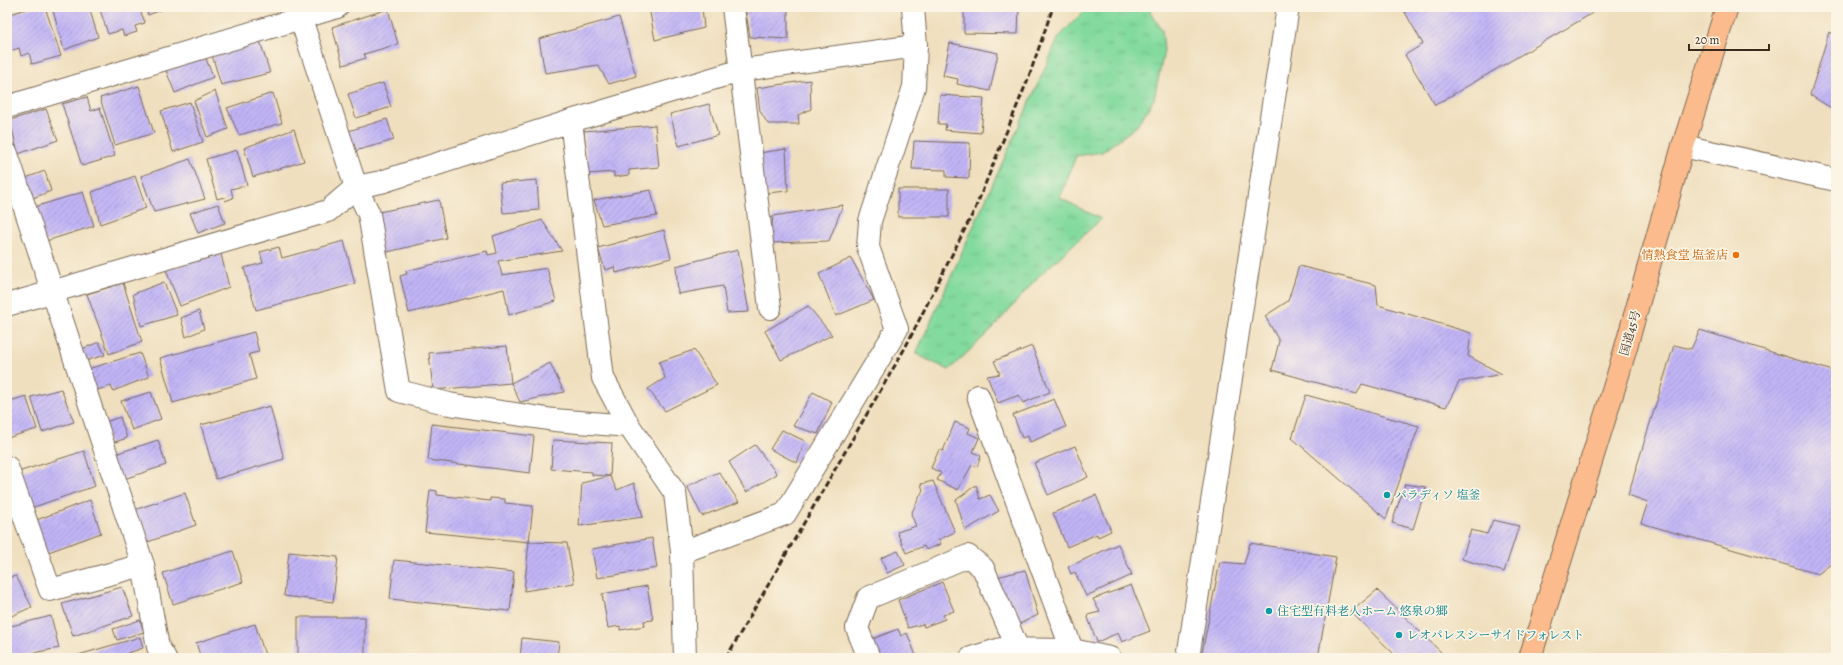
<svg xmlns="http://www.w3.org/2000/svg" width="1843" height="665" viewBox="0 0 1843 665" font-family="Alegreya,'Noto Serif JP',serif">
<defs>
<pattern id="grass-tufts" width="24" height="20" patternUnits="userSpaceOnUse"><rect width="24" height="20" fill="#82da9e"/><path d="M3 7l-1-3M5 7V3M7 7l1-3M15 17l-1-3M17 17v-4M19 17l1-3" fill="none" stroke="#71bb88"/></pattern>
<pattern id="building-hatch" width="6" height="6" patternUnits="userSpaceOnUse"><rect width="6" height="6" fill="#c1b5f7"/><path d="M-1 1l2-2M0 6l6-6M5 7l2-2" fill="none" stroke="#9e93c7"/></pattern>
</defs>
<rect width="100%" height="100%" fill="#fcf5e5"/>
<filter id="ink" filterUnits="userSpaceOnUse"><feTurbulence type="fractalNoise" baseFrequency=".025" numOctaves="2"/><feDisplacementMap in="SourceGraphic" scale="8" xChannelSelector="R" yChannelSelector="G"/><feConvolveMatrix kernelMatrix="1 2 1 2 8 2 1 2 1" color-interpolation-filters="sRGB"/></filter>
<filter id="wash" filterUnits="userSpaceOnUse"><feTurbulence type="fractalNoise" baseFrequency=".012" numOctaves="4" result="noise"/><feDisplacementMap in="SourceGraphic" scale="16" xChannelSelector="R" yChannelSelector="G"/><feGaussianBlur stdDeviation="0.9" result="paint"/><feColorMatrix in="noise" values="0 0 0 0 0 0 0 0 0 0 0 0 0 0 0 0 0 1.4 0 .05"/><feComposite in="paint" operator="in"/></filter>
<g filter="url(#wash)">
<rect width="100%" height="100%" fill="#efdfbe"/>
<polygon fill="url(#grass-tufts)" stroke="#5e825e" points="1088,7 1147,7 1162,30 1164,51 1154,99 1137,126 1102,152 1076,156 1060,198 1101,219 1038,277 994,327 949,370 916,354 1059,37"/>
<g id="blocks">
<g fill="url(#building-hatch)">
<polygon points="33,7 45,7 61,56 32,64 29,53 21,56 19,48 7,52 7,15"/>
<polygon points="52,7 89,7 98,37 64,50"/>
<polygon points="99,7 139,7 145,23 135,26 137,32 124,36 122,30 108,34"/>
<polygon points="145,7 169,7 148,15"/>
<polygon points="649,7 702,7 704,28 655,40"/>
<polygon points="745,7 788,7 788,39 750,37"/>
<polygon points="964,7 1019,7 1018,34 964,33"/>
<polygon points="1402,7 1603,7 1435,105 1405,55 1423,44"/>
<polygon points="388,9 398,44 364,54 366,58 343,65 332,27"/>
<polygon points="619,17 636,76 609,84 598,65 545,73 539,39"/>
<polygon points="1829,32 1836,36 1836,111 1810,95"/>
<polygon points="260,41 270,73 221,85 212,55"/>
<polygon points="950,43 998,53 990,91 957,84 958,79 943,76"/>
<polygon points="205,56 213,77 175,93 165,68"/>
<polygon points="810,80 811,109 798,115 799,124 768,124 760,111 757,88"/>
<polygon points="383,83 391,107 356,118 348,94"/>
<polygon points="139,86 154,133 115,145 100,98"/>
<polygon points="215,91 228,129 207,137 194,101"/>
<polygon points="273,93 282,123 239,135 227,108"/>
<polygon points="940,95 984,98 981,133 945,130 946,124 938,124"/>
<polygon points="87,97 91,111 100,108 115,156 82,166 62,104"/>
<polygon points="190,102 203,142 173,152 161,111"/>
<polygon points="709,104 718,135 679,146 670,114"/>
<polygon points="46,109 58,140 18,154 10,120"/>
<polygon points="387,119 394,140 355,151 345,132"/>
<polygon points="655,125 659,167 629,170 629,175 614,177 614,172 588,174 584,131"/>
<polygon points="294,129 304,161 253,177 244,148"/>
<polygon points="914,141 970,143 969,178 946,177 946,170 912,169"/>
<polygon points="786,149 788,191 756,194 752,154"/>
<polygon points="237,150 247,185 231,189 233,198 225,201 224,197 217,199 206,159"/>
<polygon points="190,159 205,199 154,212 141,176"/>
<polygon points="45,171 51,191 28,200 20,180"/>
<polygon points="135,176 146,208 100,224 92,192"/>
<polygon points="537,180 539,210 503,213 500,183"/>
<rect x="898" y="189" width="51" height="28"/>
<polygon points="651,190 657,216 602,225 594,200"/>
<polygon points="83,192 94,226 43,242 31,208"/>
<polygon points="439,200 446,238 375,255 369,214"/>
<polygon points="218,204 225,223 198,233 190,213"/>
<polygon points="843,205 829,241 770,243 773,216"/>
<polygon points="542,220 562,251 498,261 502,275 547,268 556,301 509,315 504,289 409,313 400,276 407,274 406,271 487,251 488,255 497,253 493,236"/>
<polygon points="664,230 671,258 616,273 615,267 605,270 598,248"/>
<polygon points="344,241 355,284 256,310 244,268 263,263 260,252 279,247 282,258"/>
<polygon points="738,250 749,312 727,313 723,286 678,294 676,266"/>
<polygon points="221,254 229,287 180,306 166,270"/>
<polygon points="851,258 874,300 836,316 819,274"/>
<polygon points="1299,266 1376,285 1378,305 1471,333 1468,356 1502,374 1459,382 1446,407 1362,384 1357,394 1272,370 1279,341 1265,316 1288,301"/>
<polygon points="164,282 177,315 141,326 133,294"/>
<polygon points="123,283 142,342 109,354 87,294"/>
<polygon points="808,306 832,335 781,360 765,331"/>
<polygon points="199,311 204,329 186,337 181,318"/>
<polygon points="1700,330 1836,372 1836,560 1818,574 1641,523 1648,502 1628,495 1674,345 1691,349"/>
<polygon points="254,332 259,352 249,354 256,379 173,403 160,358"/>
<polygon points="99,342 105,355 82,362 77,351"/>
<polygon points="507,346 511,383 550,363 564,392 520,402 511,383 433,390 429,353"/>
<polygon points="1032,346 1050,392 1023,403 1019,395 998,403 987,376 1000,374 994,361"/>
<polygon points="694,350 717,385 665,411 648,389 665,378 659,362"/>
<polygon points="140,353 149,377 113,391 111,386 93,391 85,370"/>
<polygon points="61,389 74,422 42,432 31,397"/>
<polygon points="151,392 161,419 132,430 121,401"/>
<polygon points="813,392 832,402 818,434 793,426"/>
<polygon points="1306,395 1419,426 1386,519 1292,438"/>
<polygon points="26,396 37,429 7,438 7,402"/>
<polygon points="1054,399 1066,427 1030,442 1028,436 1022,438 1013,415"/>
<polygon points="270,406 284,459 216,479 201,425"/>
<polygon points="120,417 127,438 109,444 102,423"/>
<polygon points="955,422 970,428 968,433 979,438 973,452 981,456 977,467 972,465 958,490 937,480 941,473 931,468 939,450 943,451"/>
<polygon points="432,424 534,436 530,473 428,460"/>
<polygon points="782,430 805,441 797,463 770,449"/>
<polygon points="158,440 166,465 118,481 109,456"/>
<polygon points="553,440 612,443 610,476 592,475 592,472 551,469"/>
<polygon points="755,445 777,474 746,492 729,462"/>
<polygon points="1075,446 1088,477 1048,495 1034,463"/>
<polygon points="84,451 95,486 28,509 15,473"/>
<polygon points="719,472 739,502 702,516 687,486"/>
<polygon points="610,476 617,490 634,483 643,517 579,526 582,483"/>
<polygon points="933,481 955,532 938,540 941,544 926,550 924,546 906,553 897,532 916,526 911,514 923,490 921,484"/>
<polygon points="1405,484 1426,487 1413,529 1392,523"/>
<polygon points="976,485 980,499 990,495 999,511 965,530 956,500"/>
<polygon points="430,490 437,491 437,495 490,501 490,498 505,499 505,503 533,506 529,542 425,532"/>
<polygon points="185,493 196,525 142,544 131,511"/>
<polygon points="1096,495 1111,531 1098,537 1097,534 1067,547 1053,513"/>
<polygon points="90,500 101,533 43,554 31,522"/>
<polygon points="1493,520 1519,526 1504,572 1462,559 1471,530 1487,534"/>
<polygon points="652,538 657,568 597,578 592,549"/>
<polygon points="529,542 567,543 574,583 524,591"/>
<polygon points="1250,543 1336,557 1318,658 1201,658 1220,562 1244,564"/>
<polygon points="1118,544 1132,575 1086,596 1075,572 1071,574 1068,567"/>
<polygon points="233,551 243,582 173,604 163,573"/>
<polygon points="898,551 905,565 887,573 881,558"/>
<polygon points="289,552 338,557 333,602 284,596"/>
<polygon points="394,560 514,572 510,611 390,599"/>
<polygon points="1025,570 1038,615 1015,626 997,577"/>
<polygon points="16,576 32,607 7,618 7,578"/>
<polygon points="942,582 954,611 943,615 945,619 924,627 923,624 908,628 898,600"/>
<polygon points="1131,585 1150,631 1122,642 1118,633 1097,642 1087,615 1100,612 1093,599"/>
<polygon points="647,586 653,620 644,621 645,626 620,630 620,626 608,628 602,594"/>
<polygon points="122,587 133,616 73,636 62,604"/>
<polygon points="1377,590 1447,658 1398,658 1351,612"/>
<polygon points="51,616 59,648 7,658 7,627"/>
<rect x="298" y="617" width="67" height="41"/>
<polygon points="140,620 144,632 117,640 113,629"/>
<polygon points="255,624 266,658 201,658 196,643"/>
<polygon points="898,629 901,636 907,633 917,658 878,658 870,640"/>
<polygon points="140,637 143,648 128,653 129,658 76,658 75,656"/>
<polygon points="522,638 559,642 557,658 520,658"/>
</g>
</g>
</g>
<g filter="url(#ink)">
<use href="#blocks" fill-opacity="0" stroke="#7a6956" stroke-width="1"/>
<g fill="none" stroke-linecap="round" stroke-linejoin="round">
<defs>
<g id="minor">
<polyline points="297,7 356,187 369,214 399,391 449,404 554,420 629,426"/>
<polyline points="733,7 770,308"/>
<polyline points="7,107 337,7"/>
<polyline points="571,121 603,378 629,426 675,493 682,552 685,658"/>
<polyline points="1683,146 1836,180"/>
<polyline points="7,154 143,565 158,647 165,658"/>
<polyline points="7,305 328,211 356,187 381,182 571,121 742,70 916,46"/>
<polyline points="978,396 1072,650"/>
<polyline points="7,467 50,590 143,565"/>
<polyline points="682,552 785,514 897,329 868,247 870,221 914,87 916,46 913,7"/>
<polyline points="869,658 857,628 868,598 968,556 983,568 1018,649"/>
<polyline points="971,658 1001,649 1072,650 1110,658"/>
<polyline points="1188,658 1288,7"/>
</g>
<polyline id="trunk" points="1530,658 1618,375 1683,146 1727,7"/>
</defs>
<use href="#minor" stroke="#7a6956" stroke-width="24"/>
<use href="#trunk" stroke="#7a6956" stroke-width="24"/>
<use href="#minor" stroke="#fff" stroke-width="22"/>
<use href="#trunk" stroke="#fbbb8c" stroke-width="22"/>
<polyline stroke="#3b2a1e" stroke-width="3" stroke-dasharray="6 3" stroke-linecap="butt" points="726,658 905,348 975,209 1028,79 1053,7"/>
</g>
</g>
<circle fill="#e8710a" stroke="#fcf5e5" stroke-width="1.5" cx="1736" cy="255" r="4"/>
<g fill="#0f9aa8" stroke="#fcf5e5" stroke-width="1.5">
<circle cx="1387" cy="495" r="4"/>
<circle cx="1269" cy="611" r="4"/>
<circle cx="1399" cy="635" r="4"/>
</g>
<g text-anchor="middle" stroke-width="3.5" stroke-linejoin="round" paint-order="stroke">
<g font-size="12" fill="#c56008" stroke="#fcf5e5" text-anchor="end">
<text x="1728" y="259">情熱食堂 塩釜店</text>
</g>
<g font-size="12" fill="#3b2a1e" stroke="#fcf5e5">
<text transform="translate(1630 333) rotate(-74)" y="4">国道45号</text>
</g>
<g font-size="12" fill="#0d838f" stroke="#fcf5e5" text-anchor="start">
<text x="1395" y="499">パラディソ 塩釜</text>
<text x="1277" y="615">住宅型有料老人ホーム 悠泉の郷</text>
<text x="1407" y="639">レオパレスシーサイドフォレスト</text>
</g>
</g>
<rect width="1843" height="665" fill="none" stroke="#fcf5e5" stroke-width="24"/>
<path d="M1689 44v6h80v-6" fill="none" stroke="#3b2a1e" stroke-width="2"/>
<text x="1695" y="44" font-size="12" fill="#3b2a1e" stroke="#fcf5e5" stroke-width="3" paint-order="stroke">20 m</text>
</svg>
